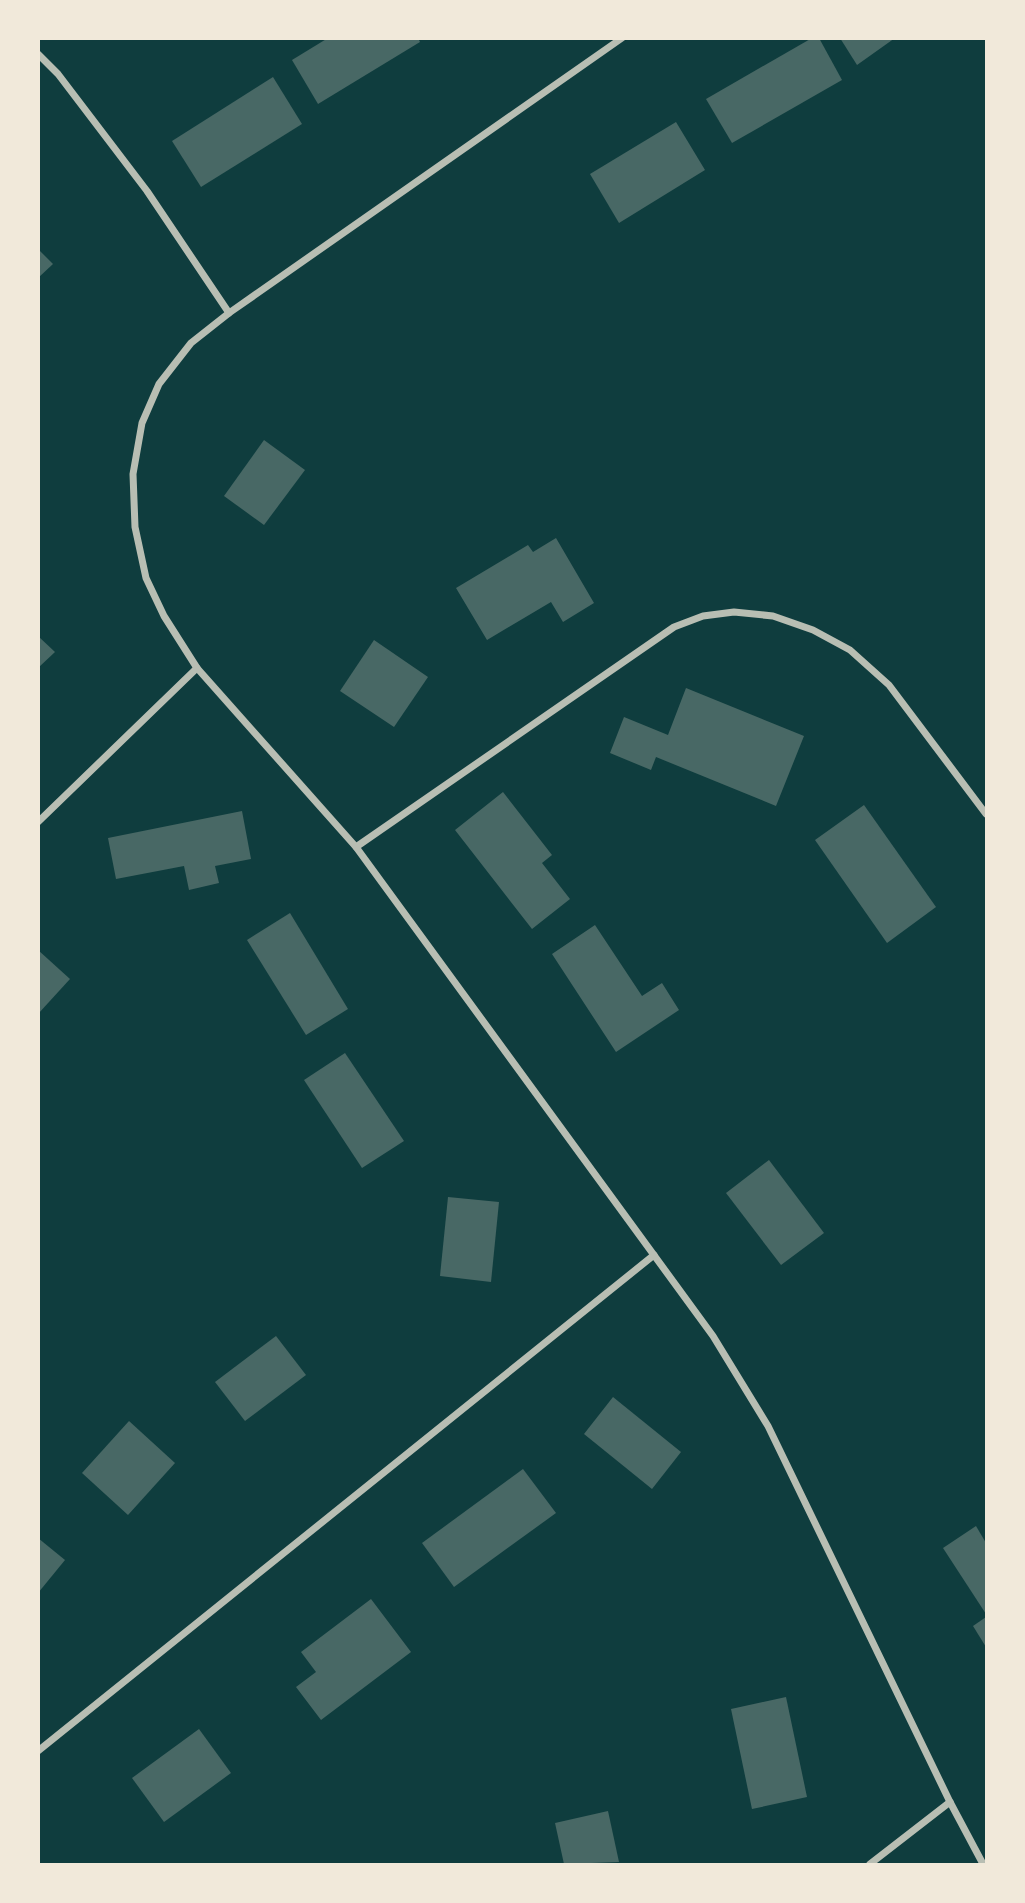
<svg xmlns="http://www.w3.org/2000/svg" width="1025" height="1903" viewBox="0 0 1025 1903" font-family="Bitter,serif">
<rect width="100%" height="100%" fill="#0f3d3e"/>
<g fill="#486865">
<polygon points="328,38 418,38 420,42 318,104 292,60"/>
<polygon points="812,38 819,38 842,80 732,143 706,99"/>
<polygon points="840,38 895,38 857,65"/>
<polygon points="273,77 302,124 201,187 172,141"/>
<polygon points="676,122 705,170 619,223 590,174"/>
<polygon points="38,249 53,264 38,278"/>
<polygon points="264,440 305,470 264,525 224,496"/>
<polygon points="556,538 594,603 563,622 551,602 487,640 456,588 528,545 533,552"/>
<polygon points="38,636 55,652 38,668"/>
<polygon points="374,640 428,677 394,727 340,691"/>
<polygon points="686,688 804,736 776,806 656,757 651,770 610,753 624,717 668,735"/>
<polygon points="503,792 552,855 542,863 570,899 532,929 455,830"/>
<polygon points="864,805 936,907 887,943 815,840"/>
<polygon points="242,811 251,859 215,866 219,883 189,890 184,866 116,879 108,838"/>
<polygon points="290,913 348,1009 306,1035 247,940"/>
<polygon points="595,925 642,996 662,983 679,1010 616,1052 552,954"/>
<polygon points="38,950 70,979 38,1014"/>
<polygon points="345,1053 404,1141 362,1168 304,1080"/>
<polygon points="769,1160 824,1233 781,1265 726,1193"/>
<polygon points="448,1197 499,1202 491,1282 440,1276"/>
<polygon points="276,1336 306,1375 245,1421 215,1382"/>
<polygon points="613,1397 681,1452 652,1489 584,1434"/>
<polygon points="129,1421 175,1463 128,1515 82,1473"/>
<polygon points="523,1469 556,1513 454,1587 422,1543"/>
<polygon points="976,1526 986,1543 986,1614 943,1548"/>
<polygon points="38,1538 65,1560 38,1593"/>
<polygon points="371,1599 411,1652 321,1720 296,1687 316,1672 301,1652"/>
<polygon points="986,1617 986,1647 973,1626"/>
<polygon points="786,1697 807,1797 752,1809 731,1709"/>
<polygon points="199,1729 231,1773 164,1822 132,1778"/>
<polygon points="608,1811 619,1862 564,1864 555,1823"/>
</g>
<g fill="none" stroke-linecap="round" stroke-linejoin="round">
<g stroke="#b8beb3" stroke-width="7">
<polyline points="622,38 229,313 191,343 159,384 142,423 133,474 135,527 146,578 164,616 197,668 356,847 713,1336 768,1426 950,1802 983,1864"/>
<polyline points="38,54 58,74 147,191 229,313"/>
<polyline points="38,822 197,668"/>
<polyline points="356,847 674,627 703,616 734,612 773,616 813,630 850,650 889,685 986,814"/>
<polyline points="38,1751 654,1255"/>
<polyline points="870,1864 950,1802"/>
</g>
</g>
<rect width="1025" height="1903" fill="none" stroke="#f1e9da" stroke-width="80"/>
</svg>
